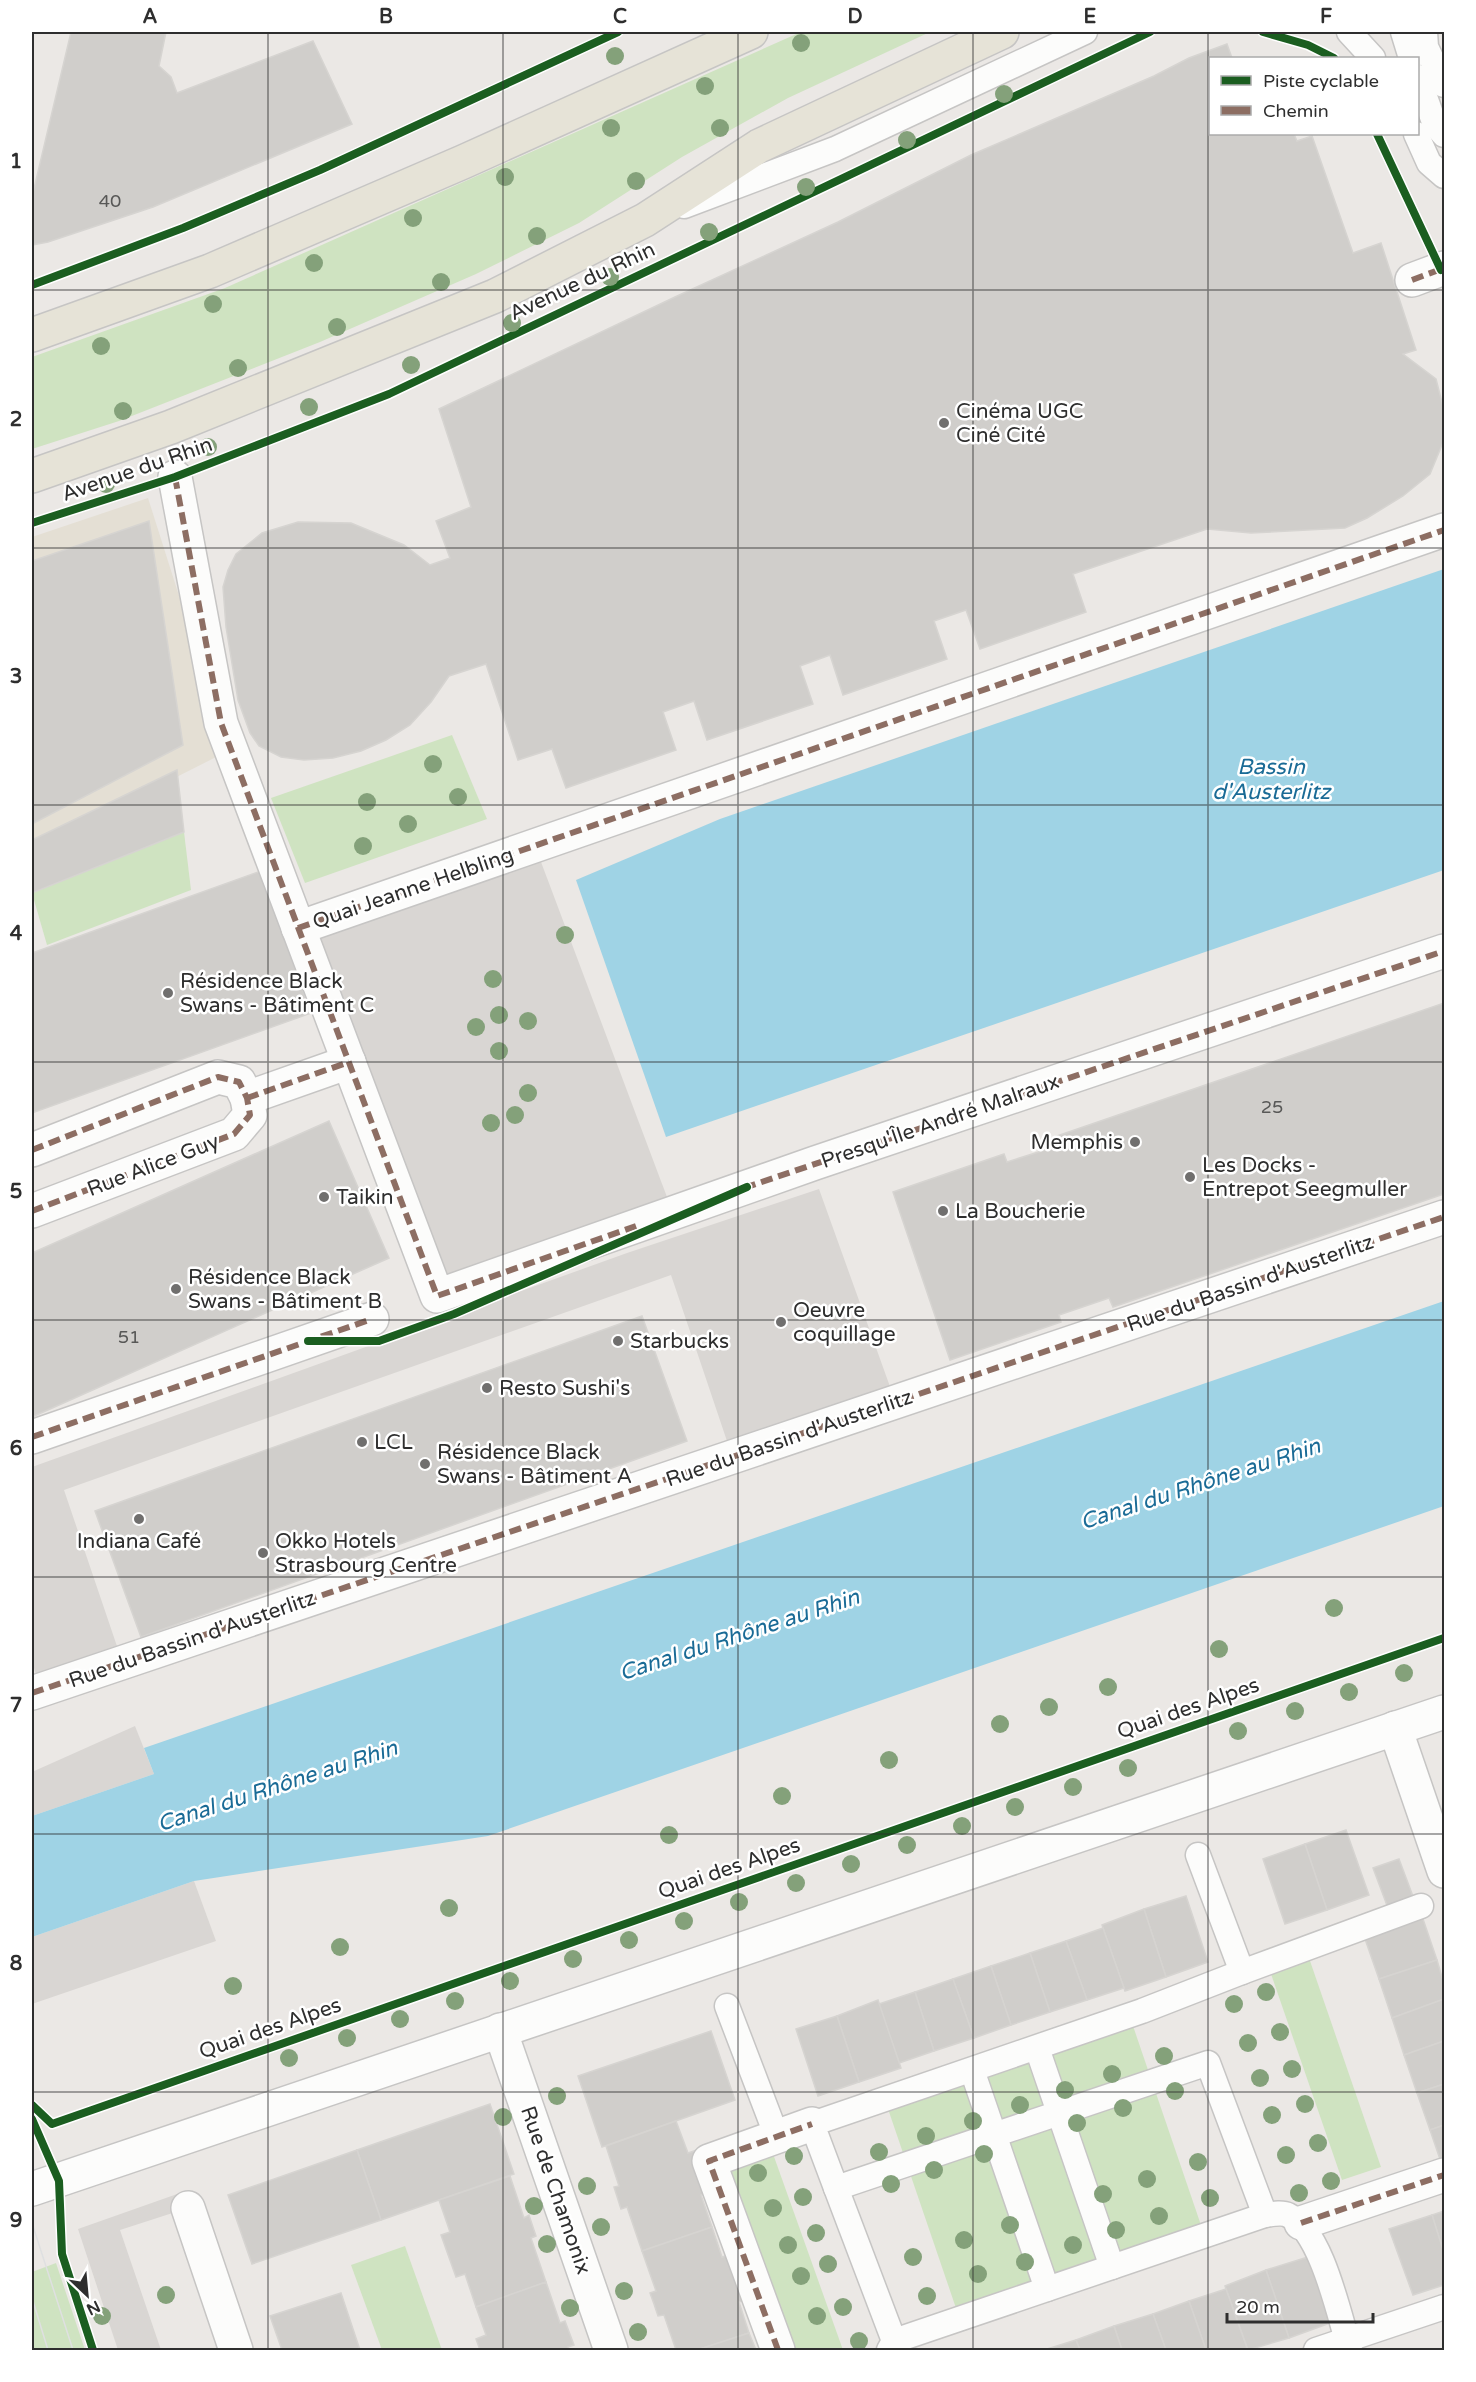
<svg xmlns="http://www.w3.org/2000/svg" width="1476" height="2382" viewBox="0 0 1476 2382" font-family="'Varela Round',sans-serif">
<rect width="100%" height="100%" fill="#ebe8e5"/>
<polygon fill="#e4dfd4" points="148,498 213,703 232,749 32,850 32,537"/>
<g fill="#cfe3c1">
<polygon points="801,32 930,32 788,98 682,157 579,223 476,274 320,342 119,421 32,449 32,357 225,288"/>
<polygon points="452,735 487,819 305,883 271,798"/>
<polygon points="184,832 191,890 47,945 32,893"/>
<polygon points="1309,1958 1381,2167 1342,2180 1270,1971"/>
<polygon points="1132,2023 1203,2231 958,2314 887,2106"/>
<polygon points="772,2151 843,2350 791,2350 726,2168"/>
<polygon points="405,2246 442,2350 382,2350 351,2265"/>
<polygon points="56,2263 85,2350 86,2350 32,2350 32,2272"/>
</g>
<g fill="#d9d6d3">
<polygon points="535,846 673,1213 437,1296 298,928"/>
<polygon points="819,1189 893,1395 730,1450 671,1275 64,1490 121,1658 36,1675 32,1661 32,1467 627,1253"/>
<polygon points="135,1726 154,1774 32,1816 32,1772"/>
<polygon points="194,1881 216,1941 32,2004 32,1937"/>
<polygon points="180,2193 188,2208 120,2230 161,2350 118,2350 78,2229"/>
</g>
<g fill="#9fd3e5">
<polygon points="1444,569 1444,870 666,1137 576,880 720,819"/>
<polygon points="1444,1301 1444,1506 488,1836 194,1881 32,1937 32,1816 154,1774 144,1748"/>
</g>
<g fill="#d0cecb" stroke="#d6d4d1" stroke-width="1.5">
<polygon points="71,32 166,32 159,66 171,77 177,93 313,41 352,124 153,207 48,242 32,245 32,197"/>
<polygon points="1227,44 1232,58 1210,58 1210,134 1294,134 1297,141 1312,136 1353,253 1381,243 1416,350 1403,354 1436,379 1444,410 1444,440 1430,474 1403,496 1367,518 1345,528 1251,533 1207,529 1073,574 1086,612 980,649 966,610 934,621 947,659 843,695 830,655 800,666 813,704 707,740 694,701 663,712 676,750 566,788 552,749 518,760 486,664 449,676 431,702 410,725 386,740 361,751 333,758 304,760 281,757 259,746 250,733 238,700 226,627 223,587 228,570 236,554 262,533 298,522 351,523 404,545 430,565 450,558 436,521 471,507 439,409 675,297 838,222 971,155 1154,76 1189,58"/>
<polygon points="149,521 183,745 32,824 32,561"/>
<polygon points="177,770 184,832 32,893 32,840"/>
<polygon points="261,871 311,1013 32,1113 32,953"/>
<polygon points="1444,1003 1444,1194 1113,1307 1109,1298 1059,1315 1061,1322 950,1360 893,1192 1004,1154 1007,1162 1048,1149 1057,1145 1054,1137"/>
<polygon points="329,1121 389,1258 32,1417 32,1253"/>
<polygon points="642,1316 687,1441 141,1637 95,1511"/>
<polygon points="1346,1830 1369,1895 1327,1910 1305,1844"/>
<polygon points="1305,1844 1327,1910 1285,1924 1263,1859"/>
<polygon points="1399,1859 1414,1899 1388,1908 1373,1868"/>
<polygon points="1186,1896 1208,1962 1166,1977 1144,1909"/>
<polygon points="1144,1909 1166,1977 1125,1991 1102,1925"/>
<polygon points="1423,1919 1437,1960 1379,1979 1365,1939"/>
<polygon points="1103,1928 1124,1988 1087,2000 1066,1941"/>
<polygon points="1066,1941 1087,2000 1050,2012 1030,1953"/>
<polygon points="1030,1953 1050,2012 1011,2025 991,1966"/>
<polygon points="1437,1960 1444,1984 1444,1999 1392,2018 1379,1979"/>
<polygon points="991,1966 1011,2025 974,2038 953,1979"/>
<polygon points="953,1979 974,2038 934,2051 915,1992"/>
<polygon points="915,1992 934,2051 899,2063 879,2004"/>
<polygon points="1444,1999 1444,2041 1404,2055 1392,2018"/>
<polygon points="878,2000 901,2068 859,2082 837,2016"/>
<polygon points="837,2016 859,2082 818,2096 796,2029"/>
<polygon points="711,2031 735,2100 602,2147 578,2076"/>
<polygon points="1444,2041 1444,2084 1417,2093 1404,2055"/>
<polygon points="1444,2084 1444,2125 1430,2130 1417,2093"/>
<polygon points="490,2104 514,2174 381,2220 357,2150"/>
<polygon points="676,2121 688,2153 697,2150 711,2192 701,2195 712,2227 642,2251 627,2207 621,2209 614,2187 619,2186 606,2146"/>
<polygon points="1444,2125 1444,2168 1443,2168 1430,2130"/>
<polygon points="357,2150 381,2220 252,2264 228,2195"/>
<polygon points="510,2176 524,2218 529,2215 536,2236 531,2238 546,2282 476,2307 465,2274 456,2277 441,2235 450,2232 439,2200"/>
<polygon points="1444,2211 1444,2253 1432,2215"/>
<polygon points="1432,2215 1444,2253 1444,2285 1413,2295 1389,2229"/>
<polygon points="712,2227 722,2257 733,2254 748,2299 739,2302 749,2333 697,2350 676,2350 664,2315 658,2316 654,2304 650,2293 656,2291 642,2251"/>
<polygon points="1308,2257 1330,2323 1289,2338 1266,2270"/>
<polygon points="1266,2270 1289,2338 1248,2350 1225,2286"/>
<polygon points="546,2282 560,2323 565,2321 574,2345 568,2347 569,2350 480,2350 476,2339 486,2335 476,2307"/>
<polygon points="1226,2289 1247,2348 1240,2350 1206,2350 1189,2301"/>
<polygon points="341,2293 360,2350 282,2350 270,2316"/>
<polygon points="1189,2301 1206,2350 1166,2350 1153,2314"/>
<polygon points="1153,2314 1166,2350 1122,2350 1114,2326"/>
<polygon points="1114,2326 1122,2350 1080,2350 1076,2340"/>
<polygon points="749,2333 756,2350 697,2350"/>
<polygon points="1076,2340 1080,2350 1044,2350"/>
</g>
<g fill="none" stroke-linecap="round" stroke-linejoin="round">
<defs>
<g id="lane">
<polyline points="1349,32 1373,58"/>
<polyline points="1403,32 1411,58"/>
<polyline points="1425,32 1426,47 1444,85"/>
<polyline points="1418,77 1435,125 1444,135"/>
<polyline points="1416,134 1429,163 1444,176"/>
<polyline points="684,206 835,149 1085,32"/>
<polyline points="1198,1855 1242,1972"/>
<polyline points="727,2006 777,2137"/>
<polyline points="1037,2048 1112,2267"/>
<polyline points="972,2070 1047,2289"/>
<polyline points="836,2188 894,2341 889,2350"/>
<polyline points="894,2341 1265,2215"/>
<polyline points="1316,2350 1444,2307"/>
<path d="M 1350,2350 C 1339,2316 1322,2231 1288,2215 C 1282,2212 1272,2214 1265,2215 L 1208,2063 L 836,2188 L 812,2124 L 1142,2011 L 1242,1972 L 1421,1906"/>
</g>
<g id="street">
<polyline points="1412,280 1444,268"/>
<polyline points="175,477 221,723 437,1296 815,1163 1444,951"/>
<polyline points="298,928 1444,530"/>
<polyline points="247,1098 349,1062"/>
<polyline points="32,1150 218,1077 239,1082 247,1098 250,1115 234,1134 32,1211"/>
<polyline points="32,1437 372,1319"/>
<polyline points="32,1693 1444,1217"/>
<polyline points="1395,1728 1444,1871"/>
<polyline points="500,2030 611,2350"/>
<polyline points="188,2208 236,2350"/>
<polyline points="1301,2223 1444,2175"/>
<polyline points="778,2350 709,2161 812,2124"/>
</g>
<polyline id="secondary" points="32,2189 1444,1712"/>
<g id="primary">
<polyline points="32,335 210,271 463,162 751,32"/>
<polyline points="32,476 171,427 495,296 645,220 759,146 1002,32"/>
</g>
</defs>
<use href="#lane" stroke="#c6c5c4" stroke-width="27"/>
<use href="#street" stroke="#c6c5c4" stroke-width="36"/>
<use href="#secondary" stroke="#c6c5c4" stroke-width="36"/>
<use href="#primary" stroke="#c6c5c4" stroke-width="36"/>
<use href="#lane" stroke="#fcfcfb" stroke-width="24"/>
<use href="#street" stroke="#fcfcfb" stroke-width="33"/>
<use href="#secondary" stroke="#fcfcfb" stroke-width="33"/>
<use href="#primary" stroke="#e6e3d7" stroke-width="33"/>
<g stroke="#dfe0e1" stroke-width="1.5">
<polyline points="32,2223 73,2350"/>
<polyline points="32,2298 48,2350"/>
</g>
<g stroke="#8d6e63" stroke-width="6" stroke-dasharray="12 6" stroke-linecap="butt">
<polyline points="1412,280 1444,268"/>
<polyline points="175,477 221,723 437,1296 636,1226"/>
<polyline points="298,928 1444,530"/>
<polyline points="247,1098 349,1062"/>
<polyline points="32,1150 218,1077 239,1082 247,1098 250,1115 234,1134 32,1211"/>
<polyline points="744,1188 1444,951"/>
<polyline points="32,1437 372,1319"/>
<polyline points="32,1693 1444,1217"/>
<polyline points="1301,2223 1444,2175"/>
<polyline points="778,2350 709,2161 812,2124"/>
</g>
<defs>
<g id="cycleway">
<polyline points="1263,32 1308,45 1334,58"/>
<polyline points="1377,134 1441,270"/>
<polyline points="32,285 183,228 320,170 618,32"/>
<polyline points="32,523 175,477 389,394 1150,32"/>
<polyline points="308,1341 379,1341 454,1314 747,1187"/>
<polyline points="32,2105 52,2124 1444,1638"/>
<polyline points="32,2119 59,2181 62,2254 93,2350"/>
</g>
</defs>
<use href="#cycleway" stroke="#fff" stroke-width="11"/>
<use href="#cycleway" stroke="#1b5e20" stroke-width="8"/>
</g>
<g fill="#84a17a">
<circle cx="801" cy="43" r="9"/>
<circle cx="615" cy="56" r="9"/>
<circle cx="705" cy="86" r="9"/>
<circle cx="1004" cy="94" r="9"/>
<circle cx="611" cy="128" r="9"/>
<circle cx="720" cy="128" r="9"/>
<circle cx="907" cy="140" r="9"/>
<circle cx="505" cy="177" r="9"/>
<circle cx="636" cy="181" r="9"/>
<circle cx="806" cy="187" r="9"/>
<circle cx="413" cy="218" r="9"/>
<circle cx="709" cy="232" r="9"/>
<circle cx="537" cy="236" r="9"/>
<circle cx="314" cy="263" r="9"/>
<circle cx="610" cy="277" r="9"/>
<circle cx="441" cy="282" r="9"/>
<circle cx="213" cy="304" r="9"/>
<circle cx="512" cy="323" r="9"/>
<circle cx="337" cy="327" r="9"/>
<circle cx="101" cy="346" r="9"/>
<circle cx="411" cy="365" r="9"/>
<circle cx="238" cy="368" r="9"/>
<circle cx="309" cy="407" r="9"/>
<circle cx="123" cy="411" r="9"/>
<circle cx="208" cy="447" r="9"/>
<circle cx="106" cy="484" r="9"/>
<circle cx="433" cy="764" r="9"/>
<circle cx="458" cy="797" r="9"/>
<circle cx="367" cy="802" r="9"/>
<circle cx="408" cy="824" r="9"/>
<circle cx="363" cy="846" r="9"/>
<circle cx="565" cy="935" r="9"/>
<circle cx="493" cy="979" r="9"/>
<circle cx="499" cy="1015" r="9"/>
<circle cx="528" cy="1021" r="9"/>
<circle cx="476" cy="1027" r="9"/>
<circle cx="499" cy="1051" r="9"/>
<circle cx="528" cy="1093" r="9"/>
<circle cx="515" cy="1115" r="9"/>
<circle cx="491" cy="1123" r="9"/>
<circle cx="1334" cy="1608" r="9"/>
<circle cx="1219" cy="1649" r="9"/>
<circle cx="1404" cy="1673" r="9"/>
<circle cx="1108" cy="1687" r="9"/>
<circle cx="1349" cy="1692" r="9"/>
<circle cx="1049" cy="1707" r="9"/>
<circle cx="1295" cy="1711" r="9"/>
<circle cx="1000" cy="1724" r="9"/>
<circle cx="1238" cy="1731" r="9"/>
<circle cx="889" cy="1760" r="9"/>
<circle cx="1128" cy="1768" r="9"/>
<circle cx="1073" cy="1787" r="9"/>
<circle cx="782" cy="1796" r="9"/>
<circle cx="1015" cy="1807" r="9"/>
<circle cx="962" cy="1826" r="9"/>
<circle cx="669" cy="1835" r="9"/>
<circle cx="907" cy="1845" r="9"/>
<circle cx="851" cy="1864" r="9"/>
<circle cx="796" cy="1883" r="9"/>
<circle cx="739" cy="1902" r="9"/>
<circle cx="449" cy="1908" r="9"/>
<circle cx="684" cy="1921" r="9"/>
<circle cx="629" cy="1940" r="9"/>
<circle cx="340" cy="1947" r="9"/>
<circle cx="573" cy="1959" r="9"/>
<circle cx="510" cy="1981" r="9"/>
<circle cx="233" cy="1986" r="9"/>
<circle cx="1266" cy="1992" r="9"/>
<circle cx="455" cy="2001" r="9"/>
<circle cx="1234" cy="2004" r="9"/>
<circle cx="400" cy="2019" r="9"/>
<circle cx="1280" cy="2032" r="9"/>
<circle cx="347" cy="2038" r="9"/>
<circle cx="1248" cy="2043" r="9"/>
<circle cx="1164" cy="2056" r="9"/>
<circle cx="289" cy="2058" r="9"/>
<circle cx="1292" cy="2069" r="9"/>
<circle cx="1112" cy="2074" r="9"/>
<circle cx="1260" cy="2078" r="9"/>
<circle cx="1065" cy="2090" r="9"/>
<circle cx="1175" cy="2091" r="9"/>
<circle cx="557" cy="2096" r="9"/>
<circle cx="1305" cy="2104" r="9"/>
<circle cx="1020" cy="2105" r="9"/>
<circle cx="1123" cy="2108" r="9"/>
<circle cx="1272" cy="2115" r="9"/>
<circle cx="503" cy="2117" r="9"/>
<circle cx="973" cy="2121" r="9"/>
<circle cx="1077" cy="2123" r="9"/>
<circle cx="926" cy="2136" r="9"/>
<circle cx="1318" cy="2143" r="9"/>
<circle cx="879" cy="2152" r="9"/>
<circle cx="984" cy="2154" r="9"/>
<circle cx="1286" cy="2155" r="9"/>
<circle cx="794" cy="2156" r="9"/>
<circle cx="1198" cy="2162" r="9"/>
<circle cx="934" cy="2170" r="9"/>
<circle cx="758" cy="2173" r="9"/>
<circle cx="1147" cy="2179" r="9"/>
<circle cx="1331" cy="2181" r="9"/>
<circle cx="891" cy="2184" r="9"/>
<circle cx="587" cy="2186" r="9"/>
<circle cx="1299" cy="2193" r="9"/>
<circle cx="1103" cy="2194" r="9"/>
<circle cx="803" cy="2197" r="9"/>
<circle cx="1210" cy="2198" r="9"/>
<circle cx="534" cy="2206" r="9"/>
<circle cx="773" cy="2208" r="9"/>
<circle cx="1159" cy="2216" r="9"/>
<circle cx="1010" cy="2225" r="9"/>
<circle cx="601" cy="2227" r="9"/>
<circle cx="1116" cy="2230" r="9"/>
<circle cx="816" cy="2233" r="9"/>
<circle cx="964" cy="2240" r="9"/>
<circle cx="547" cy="2244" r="9"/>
<circle cx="788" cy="2245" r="9"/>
<circle cx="1073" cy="2245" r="9"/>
<circle cx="913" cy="2257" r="9"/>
<circle cx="1025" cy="2262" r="9"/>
<circle cx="828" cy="2264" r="9"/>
<circle cx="978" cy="2274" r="9"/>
<circle cx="801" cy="2276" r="9"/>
<circle cx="624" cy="2291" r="9"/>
<circle cx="166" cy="2295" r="9"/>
<circle cx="927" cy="2296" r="9"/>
<circle cx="843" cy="2307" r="9"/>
<circle cx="570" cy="2308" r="9"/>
<circle cx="102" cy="2316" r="9"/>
<circle cx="817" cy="2316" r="9"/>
<circle cx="638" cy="2332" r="9"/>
<circle cx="859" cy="2341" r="9"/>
</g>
<path fill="none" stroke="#2e2e2e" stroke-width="1.5" stroke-opacity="0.55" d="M 268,32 L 268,2350M 503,32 L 503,2350M 738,32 L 738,2350M 973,32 L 973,2350M 1208,32 L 1208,2350M 32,290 L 1444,290M 32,548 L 1444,548M 32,805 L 1444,805M 32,1062 L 1444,1062M 32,1320 L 1444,1320M 32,1577 L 1444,1577M 32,1834 L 1444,1834M 32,2092 L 1444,2092"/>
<g fill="#706f6e" stroke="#fff" stroke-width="2">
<circle cx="944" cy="423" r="6"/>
<circle cx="168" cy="993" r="6"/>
<circle cx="1135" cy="1142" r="6"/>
<circle cx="1190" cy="1177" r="6"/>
<circle cx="324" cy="1197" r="6"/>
<circle cx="943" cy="1211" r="6"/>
<circle cx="176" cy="1289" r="6"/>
<circle cx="781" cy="1322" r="6"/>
<circle cx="618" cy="1341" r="6"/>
<circle cx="487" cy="1388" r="6"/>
<circle cx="362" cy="1442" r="6"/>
<circle cx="425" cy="1464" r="6"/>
<circle cx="139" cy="1519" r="6"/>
<circle cx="263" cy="1553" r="6"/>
</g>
<g text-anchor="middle" stroke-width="5" stroke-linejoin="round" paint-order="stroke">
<g font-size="18" fill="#585857">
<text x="110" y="207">40</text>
<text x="1272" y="1113">25</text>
<text x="129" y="1343">51</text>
</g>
<g font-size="21" fill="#2e2e2e" stroke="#fff">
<text transform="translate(582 281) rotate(-25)" y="7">Avenue du Rhin</text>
<text transform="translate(137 469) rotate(-19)" y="7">Avenue du Rhin</text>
<text transform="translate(413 888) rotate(-19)" y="7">Quai Jeanne Helbling</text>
<text transform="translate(940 1121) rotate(-19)" y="7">Presqu'Île André Malraux</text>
<text transform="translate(153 1165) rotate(-21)" y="7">Rue Alice Guy</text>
<text transform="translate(1250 1283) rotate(-19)" y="7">Rue du Bassin d'Austerlitz</text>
<text transform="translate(789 1438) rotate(-19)" y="7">Rue du Bassin d'Austerlitz</text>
<text transform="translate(192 1639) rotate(-19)" y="7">Rue du Bassin d'Austerlitz</text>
<text transform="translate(1188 1708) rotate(-19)" y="7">Quai des Alpes</text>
<text transform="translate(729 1868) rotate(-19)" y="7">Quai des Alpes</text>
<text transform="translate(270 2028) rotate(-19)" y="7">Quai des Alpes</text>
<text transform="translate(556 2190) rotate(71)" y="7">Rue de Chamonix</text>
</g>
<g font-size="21" fill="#2e2e2e" stroke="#fff" text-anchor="start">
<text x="956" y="418">Cinéma UGC<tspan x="956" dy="24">Ciné Cité</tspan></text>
<text x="180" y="988">Résidence Black<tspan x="180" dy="24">Swans - Bâtiment C</tspan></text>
<text x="1123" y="1149" text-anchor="end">Memphis</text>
<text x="1202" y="1172">Les Docks -<tspan x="1202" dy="24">Entrepot Seegmuller</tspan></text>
<text x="336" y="1204">Taikin</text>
<text x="955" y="1218">La Boucherie</text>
<text x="188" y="1284">Résidence Black<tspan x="188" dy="24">Swans - Bâtiment B</tspan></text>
<text x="793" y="1317">Oeuvre<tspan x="793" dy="24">coquillage</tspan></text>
<text x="630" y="1348">Starbucks</text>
<text x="499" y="1395">Resto Sushi's</text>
<text x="374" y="1449">LCL</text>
<text x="437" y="1459">Résidence Black<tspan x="437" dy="24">Swans - Bâtiment A</tspan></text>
<text x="139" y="1548" text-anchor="middle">Indiana Café</text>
<text x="275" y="1548">Okko Hotels<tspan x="275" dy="24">Strasbourg Centre</tspan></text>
</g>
<g font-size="22" font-style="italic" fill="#1a6b96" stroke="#fff">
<text x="1271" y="774">Bassin<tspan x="1271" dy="25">d'Austerlitz</tspan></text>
<text transform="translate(1200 1483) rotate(-18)" y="8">Canal du Rhône au Rhin</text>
<text transform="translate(739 1634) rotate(-18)" y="8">Canal du Rhône au Rhin</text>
<text transform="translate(277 1785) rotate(-18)" y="8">Canal du Rhône au Rhin</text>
</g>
</g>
<rect width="1476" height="2382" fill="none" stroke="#ffffff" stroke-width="66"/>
<rect x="1209" y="57" width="210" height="78" fill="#ffffff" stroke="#ababab" stroke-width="1.5"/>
<rect x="1221" y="76" width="30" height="9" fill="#1b5e20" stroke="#ababab" stroke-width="1.5"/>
<text x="1263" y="87" font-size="18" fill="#2e2e2e">Piste cyclable</text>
<rect x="1221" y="106" width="30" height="9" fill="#8d6e63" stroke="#ababab" stroke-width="1.5"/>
<text x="1263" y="117" font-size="18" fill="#2e2e2e">Chemin</text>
<g transform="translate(87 2295) rotate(154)" stroke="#ffffff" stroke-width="4.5" paint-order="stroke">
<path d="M0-4.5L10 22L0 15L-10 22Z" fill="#2e2e2e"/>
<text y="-9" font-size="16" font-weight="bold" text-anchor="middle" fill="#2e2e2e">N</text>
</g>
<path d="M1227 2313v9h146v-9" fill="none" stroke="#2e2e2e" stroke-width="3"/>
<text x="1236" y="2313" font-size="18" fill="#2e2e2e" stroke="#ffffff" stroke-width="4.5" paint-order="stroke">20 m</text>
<rect x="33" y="33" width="1410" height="2316" fill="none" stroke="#2e2e2e" stroke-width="2"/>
<g font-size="20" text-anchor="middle" font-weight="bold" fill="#2e2e2e">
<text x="150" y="23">A</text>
<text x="386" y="23">B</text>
<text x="620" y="23">C</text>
<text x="855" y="23">D</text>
<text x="1090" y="23">E</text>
<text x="1326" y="23">F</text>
<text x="16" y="168">1</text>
<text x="16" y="426">2</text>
<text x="16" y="683">3</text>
<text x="16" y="940">4</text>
<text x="16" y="1198">5</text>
<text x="16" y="1455">6</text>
<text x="16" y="1712">7</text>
<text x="16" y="1970">8</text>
<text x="16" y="2227">9</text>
</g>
</svg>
